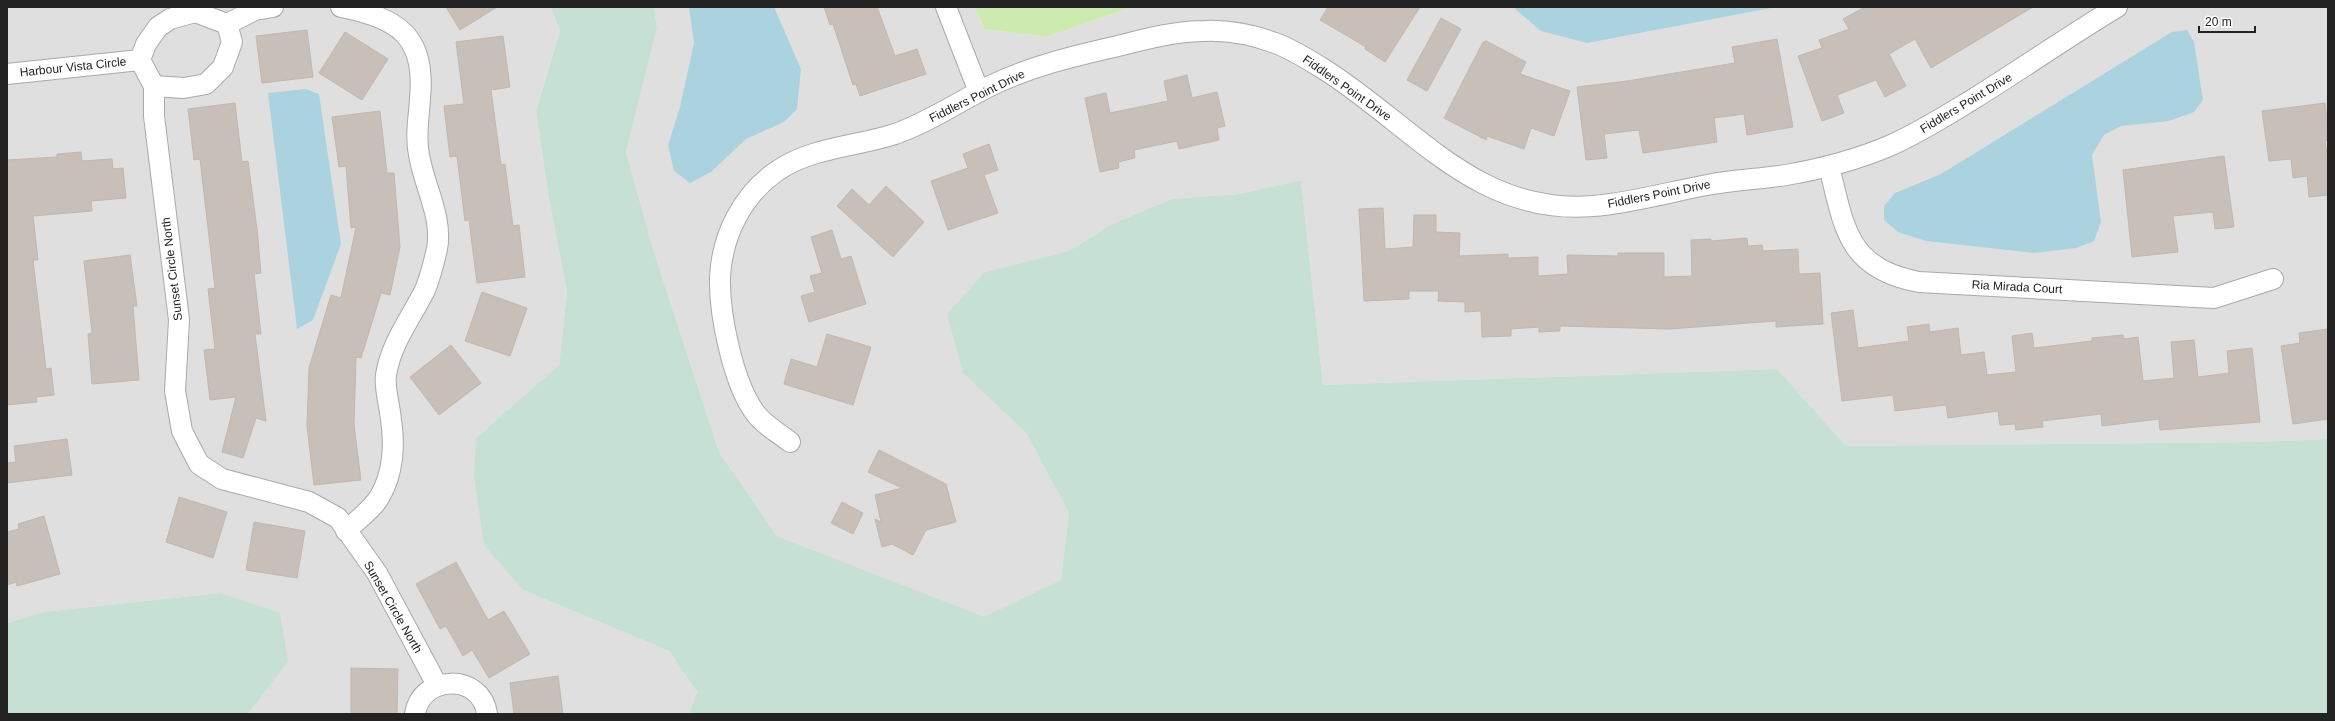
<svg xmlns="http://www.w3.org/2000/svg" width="2335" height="721" viewBox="0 0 2335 721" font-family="Helvetica,sans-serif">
<rect width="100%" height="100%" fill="#f2efe9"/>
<g fill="#e0dfdf">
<polygon points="7,7 551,7 560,31 536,111 548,193 567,292 559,365 476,438 523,590 669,651 697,692 689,714 248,714 288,662 220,593 43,612 7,623"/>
<polygon points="654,7 975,7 984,29 1046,37 1133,7 2328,7 2328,439 2255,442 1846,446 1777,369 1323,385 1301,180 1239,194 1171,199 1110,225 1069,251 985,272 963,373 1026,433 1069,513 1061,580 984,618 777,536 719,452 653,249 626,152 657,28"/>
</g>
<polygon fill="#cdebb0" points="975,7 1133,7 1046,37 984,29"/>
<g fill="#c6e0d4">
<polygon points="551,7 654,7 657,28 626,152 653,249 719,452 777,536 984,617 1061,580 1069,513 1026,433 963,373 947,314 985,272 1069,251 1110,225 1171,199 1239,194 1301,180 1323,385 1777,369 1846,446 2255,442 2328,439 2328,714 689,714 697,692 669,651 523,590 484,545 474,476 476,438 559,365 567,292 548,193 536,111 560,31"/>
<polygon points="220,593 280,613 288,662 248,714 7,714 7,623 43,612"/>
</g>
<g fill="#aad3df">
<polygon points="689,7 774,7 801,69 797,109 784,122 746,139 711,172 690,183 674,171 668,145 680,107 694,43"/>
<polygon points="1513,7 1776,7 1587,43 1541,31"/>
<polygon points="2187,30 2194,42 2203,100 2194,112 2169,121 2121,126 2104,135 2092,155 2101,222 2094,241 2076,248 2035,253 1926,241 1898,232 1884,220 1884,206 1895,193 1941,174 2172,32"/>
<polygon points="306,89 319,94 341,244 313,320 297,329 268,93"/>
</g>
<g fill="#c7bfb8" stroke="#c4b6ab">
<polygon points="446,7 497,7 460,30"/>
<polygon points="824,7 877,7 895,56 917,49 926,74 860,96 856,84 853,85 833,24 830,25"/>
<polygon points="1328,7 1420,7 1385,62 1365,49 1366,47 1320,20"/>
<polygon points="1865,7 2033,7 1931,68 1915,39 1889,54 1906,86 1885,97 1876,80 1837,95 1844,113 1822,121 1798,56 1822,48 1819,40 1849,29 1843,19"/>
<polygon points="1441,18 1461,29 1427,91 1407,80"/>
<polygon points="307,30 313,77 262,83 256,36"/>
<polygon points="345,32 388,59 362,100 319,73"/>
<polygon points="503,36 510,87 491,90 501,165 505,164 513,226 519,225 525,277 477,283 469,220 465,221 457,156 450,157 444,106 464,104 456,42"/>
<polygon points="1777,39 1793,127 1747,135 1744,114 1714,118 1717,142 1643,153 1639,130 1604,134 1607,158 1586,160 1577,87 1627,81 1735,63 1732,47"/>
<polygon points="1486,41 1526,62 1520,74 1570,91 1554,136 1531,128 1524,149 1487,136 1486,140 1444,118 1483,42"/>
<polygon points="1187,75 1192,98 1217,92 1225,126 1217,128 1219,140 1179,149 1177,141 1134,150 1135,158 1118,162 1119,168 1100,172 1085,98 1106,93 1110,113 1168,101 1164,81"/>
<polygon points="235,103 242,162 248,161 257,229 261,273 254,274 261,334 255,334 266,421 256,418 243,458 222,452 236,397 210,400 204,350 215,349 208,289 215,288 200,159 194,160 188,109"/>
<polygon points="2325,103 2328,127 2328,140 2325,141 2328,162 2328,195 2309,197 2307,176 2293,178 2291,159 2269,161 2262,111"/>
<polygon points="380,111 387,173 394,173 400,247 390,295 381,293 361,358 356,357 354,425 361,480 314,485 307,426 309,368 331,295 341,298 356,227 351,228 346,166 339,167 332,117"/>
<polygon points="989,144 998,170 984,175 998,213 948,230 931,181 968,168 963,154"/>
<polygon points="81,152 82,161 112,159 113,169 123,168 126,198 91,201 92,211 33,216 38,260 33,260 46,369 51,368 54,395 36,397 37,402 7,405 7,160 57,157 57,154"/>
<polygon points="2224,156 2234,227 2215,229 2213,212 2173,216 2178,252 2132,257 2123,170"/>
<polygon points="886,186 924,222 893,257 837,206 852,189 869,205"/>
<polygon points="1383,208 1385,249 1413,247 1414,215 1436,215 1436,232 1460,233 1459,256 1508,254 1508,258 1538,257 1538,276 1568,274 1567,255 1618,256 1618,253 1664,253 1664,277 1692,276 1691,240 1711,239 1711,241 1747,238 1748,246 1762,245 1763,251 1798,249 1799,274 1820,273 1823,324 1776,327 1776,321 1670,329 1560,326 1560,331 1539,332 1539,327 1511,329 1511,336 1482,337 1481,311 1465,312 1465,302 1438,301 1439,291 1409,291 1409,299 1364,301 1359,209"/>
<polygon points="832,230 841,259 851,256 866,304 809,322 801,296 815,292 810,276 822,273 811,237"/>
<polygon points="130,255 137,306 133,306 139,380 92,384 88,334 92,333 84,261"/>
<polygon points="482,292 527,308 510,356 465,341"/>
<polygon points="1853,310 1858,348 1909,341 1907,327 1929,324 1930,332 1958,328 1961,355 1984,352 1987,375 2016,372 2012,336 2032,333 2034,348 2092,341 2092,338 2123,335 2124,339 2138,337 2143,381 2174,378 2171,342 2194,340 2198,377 2229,373 2227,351 2252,348 2260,422 2160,430 2159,419 2102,426 2101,414 2042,421 2043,427 2016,430 2015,424 2000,425 1998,411 1948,418 1946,405 1895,411 1893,395 1842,401 1831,313"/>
<polygon points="2328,329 2328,419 2293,424 2281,346 2300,343 2299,333"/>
<polygon points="827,334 871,347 853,405 784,384 791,359 817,367"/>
<polygon points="451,345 481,383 439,415 410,377"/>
<polygon points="67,439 72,475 7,483 7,463 16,462 14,446"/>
<polygon points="879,450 946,484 956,522 926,530 913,555 892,544 882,547 875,519 881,522 875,495 902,488 868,472"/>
<polygon points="179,497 227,512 213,558 166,542"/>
<polygon points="842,502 863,513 853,534 831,523"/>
<polygon points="44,516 60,574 17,586 16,582 7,585 7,532 19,529 18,524"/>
<polygon points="254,522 305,531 297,578 246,570"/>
<polygon points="456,562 488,620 504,611 530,654 489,678 472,650 463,656 446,626 440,629 416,584"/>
<polygon points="351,668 398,669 397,714 351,714"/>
<polygon points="558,676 563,714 514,714 510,683"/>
</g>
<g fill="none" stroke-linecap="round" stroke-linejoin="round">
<defs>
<g id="minor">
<polyline points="273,7 255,10 227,24 195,12 170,19 158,27 146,44 140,60 154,86 154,116 179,320 175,391 182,431 199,464 222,479 309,502 338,518 377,573 437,685"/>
<path d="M 341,7 C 398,18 426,36 420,98 C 419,118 415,135 419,155 C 424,186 443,217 437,249 C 434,262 430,278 425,290 C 411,318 391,343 386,375 C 384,388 390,406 391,420 C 395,445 393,474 380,496 C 373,509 357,520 346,531"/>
<polyline points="946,7 979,92"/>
<polyline points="7,74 140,60"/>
<polyline points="154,86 184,88 206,84 223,67 232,42 227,24"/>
<path d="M 1829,166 C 1844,227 1847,269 1919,282 L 2214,298 L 2273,279"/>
<path d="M 790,442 C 779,433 764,425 756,414 C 733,384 719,314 720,277 C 722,236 742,195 777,171 C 812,147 855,147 895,134 C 929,122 958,102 990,86 C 1031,66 1074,56 1118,46 C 1146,39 1175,31 1205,31 C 1229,30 1253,35 1275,43 C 1292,49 1307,59 1322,68 C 1412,124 1476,216 1593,206 C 1631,203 1669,192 1707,185 C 1733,180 1760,179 1786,175 C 1821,169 1856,160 1889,146 C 1919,133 1947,115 1975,98 C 2023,68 2069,36 2117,7"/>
<path d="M 415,714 C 421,674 482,673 487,714"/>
</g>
</defs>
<use href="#minor" stroke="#a9a9a9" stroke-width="22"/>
<use href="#minor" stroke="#fff" stroke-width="20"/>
</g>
<g text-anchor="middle" stroke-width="3" stroke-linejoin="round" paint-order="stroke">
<g font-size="12" fill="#222" stroke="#fff">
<text transform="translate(73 67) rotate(-6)" y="4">Harbour Vista Circle</text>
<text transform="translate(1347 88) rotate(35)" y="4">Fiddlers Point Drive</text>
<text transform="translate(977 96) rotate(-26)" y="4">Fiddlers Point Drive</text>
<text transform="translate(1966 103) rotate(-31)" y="4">Fiddlers Point Drive</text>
<text transform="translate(1659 194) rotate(-11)" y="4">Fiddlers Point Drive</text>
<text transform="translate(172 269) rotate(-97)" y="4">Sunset Circle North</text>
<text transform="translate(2017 287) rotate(3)" y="4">Ria Mirada Court</text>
<text transform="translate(393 607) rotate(60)" y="4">Sunset Circle North</text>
</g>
</g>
<rect width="2335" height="721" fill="none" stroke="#222222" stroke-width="16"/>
<path d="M2199 26v6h56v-6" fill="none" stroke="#222222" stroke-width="2"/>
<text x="2205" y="26" font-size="12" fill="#222222" stroke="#ffffff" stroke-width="3" paint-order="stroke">20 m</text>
</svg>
